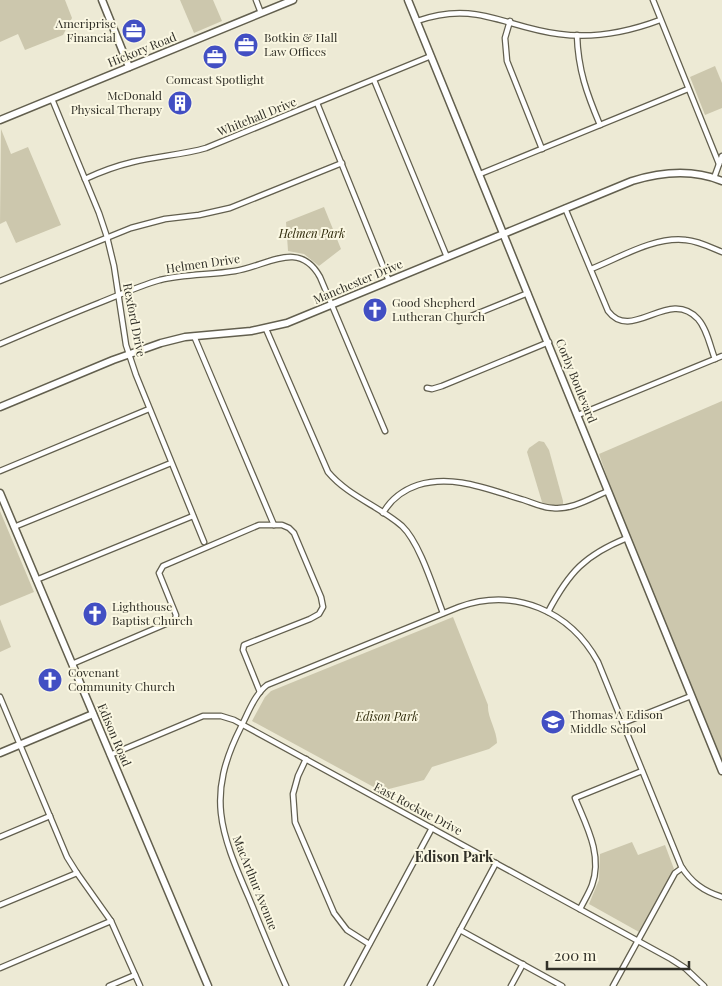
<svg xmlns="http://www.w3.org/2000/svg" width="722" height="986" viewBox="0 0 722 986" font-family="'Playfair Display',serif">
<rect width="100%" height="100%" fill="#edead5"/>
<g fill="#ccc7ad">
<polygon points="0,0 65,0 72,18 63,35 25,50 18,34 0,42"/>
<polygon points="180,0 213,0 222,21 194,33"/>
<polygon points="715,66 722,83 722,108 705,115 690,77"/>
<polygon points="1,129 11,154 28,147 61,225 16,243 6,221 0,224"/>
<polygon points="324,207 341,249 319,266 304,254 288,251 286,222"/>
<polygon points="722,401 722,762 618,508 599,454"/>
<polygon points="539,441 544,442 549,450 563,501 563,504 559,506 545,505 542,502 527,452 529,448"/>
<polygon points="0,511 34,592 0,606"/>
<path d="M 453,617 L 488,705 C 487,717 497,730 497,743 L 489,749 L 432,767 L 424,780 L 381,791 L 252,721 L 265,697 L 271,691 Z"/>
<polygon points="0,619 11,647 0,652"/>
<polygon points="632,842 638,855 665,845 674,869 639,932 589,904 599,880 600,854"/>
</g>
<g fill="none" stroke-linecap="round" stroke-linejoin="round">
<defs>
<g id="street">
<polyline points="256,0 261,13"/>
<polyline points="653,0 719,164"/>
<path d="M 417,21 C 476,0 504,27 559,34 C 594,39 628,32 660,20"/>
<polyline points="510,21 505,38 507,61 542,149"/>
<path d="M 577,35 C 578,70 587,94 600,125"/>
<polyline points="374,80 447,257"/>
<polyline points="52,99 99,213 107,237 114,266 126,345 136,375 204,542"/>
<polyline points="317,103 389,281"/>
<polyline points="480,174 688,89"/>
<polyline points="714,178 722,156"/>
<path d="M 85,179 C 100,172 116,166 133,162 C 157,156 182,155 206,148 L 431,56"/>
<path d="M 565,208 L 608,311 C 632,343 669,287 698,319 C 707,329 710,346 715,359"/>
<path d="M 591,269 C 619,258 655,236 686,240 C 698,241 710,247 722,252"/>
<polyline points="0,281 131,228 165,219 199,215 230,208 342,163"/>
<polyline points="459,321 528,293"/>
<path d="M 266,329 L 328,472 C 348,496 379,506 402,526 C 420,543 434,590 443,613"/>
<polyline points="194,336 274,525"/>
<path d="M 0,344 C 33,330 66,316 99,303 C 119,295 139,286 160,280 C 184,274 210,275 235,271 C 267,266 299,239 320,277 L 385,431"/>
<polyline points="427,388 432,389 442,386 549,342"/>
<polyline points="578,415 722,356"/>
<polyline points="0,471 149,409"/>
<path d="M 383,513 C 391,499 403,490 418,485 C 454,474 489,490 524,500 C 533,503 543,508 553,508 C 572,510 591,498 608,491"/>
<polyline points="14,527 171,463"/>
<polyline points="36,580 193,516"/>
<path d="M 548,612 C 569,572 585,555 627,538"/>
<polyline points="72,664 175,620 176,615 159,573 163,566 259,525 282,525 289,528 294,533 321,597 323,607 319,614 310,619 244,645 243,650 260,692"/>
<polyline points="0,697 67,857 77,873 111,921 140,986"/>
<polyline points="623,723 691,696"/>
<polyline points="110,755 203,716 221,716 234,720 671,959 685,968 704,986"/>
<polyline points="306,759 298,776 293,794 295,822 334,913 347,930 369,944"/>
<polyline points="0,837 50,816"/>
<polyline points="0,905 77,873"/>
<path d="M 580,909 C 584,901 589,893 592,885 C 603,855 586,825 575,798 L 642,771"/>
<polyline points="460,930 562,986"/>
<polyline points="0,968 111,921"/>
<polyline points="109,986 135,975"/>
<path d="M 286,986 C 273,957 261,927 249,898 C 220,831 206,796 241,727 C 248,713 255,694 267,685 L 459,607 C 515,587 570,611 598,662 L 681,866 C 691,882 703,891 722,897"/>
<polyline points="347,986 432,828"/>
<polyline points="430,986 496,863"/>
<polyline points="511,986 523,964"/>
<polyline points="613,986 675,873 682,868"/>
</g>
<g id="secondary">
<polyline points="102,0 129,67"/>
<polyline points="408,0 722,771"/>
<polyline points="0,120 293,0"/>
<path d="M 0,407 L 113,360 L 161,343 L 185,337 L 251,331 L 287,323 L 632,181 C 661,172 693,169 722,181"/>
<polyline points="0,493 208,986"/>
<polyline points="0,753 93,714"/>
</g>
</defs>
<use href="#street" stroke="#625f4e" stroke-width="7"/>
<use href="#secondary" stroke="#625f4e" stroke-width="9"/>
<use href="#street" stroke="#fff" stroke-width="4.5"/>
<use href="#secondary" stroke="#fff" stroke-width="6"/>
</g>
<defs>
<symbol id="office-disc" viewBox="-11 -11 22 22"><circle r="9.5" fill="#424fc3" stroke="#faf7e2"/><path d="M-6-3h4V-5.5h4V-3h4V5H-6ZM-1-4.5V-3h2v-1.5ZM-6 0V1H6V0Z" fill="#fff"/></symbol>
<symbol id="building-disc" viewBox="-11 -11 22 22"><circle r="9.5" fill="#424fc3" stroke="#faf7e2"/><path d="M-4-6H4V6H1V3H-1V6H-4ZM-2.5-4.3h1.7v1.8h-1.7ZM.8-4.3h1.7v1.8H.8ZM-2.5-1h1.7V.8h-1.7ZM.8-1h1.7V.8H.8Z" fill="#fff"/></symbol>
<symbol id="church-disc" viewBox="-11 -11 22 22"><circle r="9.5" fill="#424fc3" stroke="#faf7e2"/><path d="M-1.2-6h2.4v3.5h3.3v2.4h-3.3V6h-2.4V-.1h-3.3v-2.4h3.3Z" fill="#fff"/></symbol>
<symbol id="school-disc" viewBox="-11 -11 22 22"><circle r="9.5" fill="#424fc3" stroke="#faf7e2"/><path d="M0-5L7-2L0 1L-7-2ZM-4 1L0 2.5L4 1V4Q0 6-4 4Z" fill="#fff"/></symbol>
</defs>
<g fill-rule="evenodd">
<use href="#office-disc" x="120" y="17" width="28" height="28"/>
<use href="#office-disc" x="232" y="31" width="28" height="28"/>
<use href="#office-disc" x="201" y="43" width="28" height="28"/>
<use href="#building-disc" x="166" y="89" width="28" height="28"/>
<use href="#church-disc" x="361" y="296" width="28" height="28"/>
<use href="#church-disc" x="81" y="600" width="28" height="28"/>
<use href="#church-disc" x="36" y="666" width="28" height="28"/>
<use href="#school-disc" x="539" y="708" width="28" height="28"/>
</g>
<g text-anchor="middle" stroke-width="4" stroke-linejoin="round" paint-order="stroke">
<g font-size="12" fill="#313028" stroke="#faf7e2" text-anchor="start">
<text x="116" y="28" text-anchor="end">Ameriprise<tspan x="116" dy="14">Financial</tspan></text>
<text x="264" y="42">Botkin &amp; Hall<tspan x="264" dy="14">Law Offices</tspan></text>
<text x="215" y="84" text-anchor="middle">Comcast Spotlight</text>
<text x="162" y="100" text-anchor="end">McDonald<tspan x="162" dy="14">Physical Therapy</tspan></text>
<text x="392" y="307">Good Shepherd<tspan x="392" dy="14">Lutheran Church</tspan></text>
<text x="112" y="611">Lighthouse<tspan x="112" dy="14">Baptist Church</tspan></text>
<text x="68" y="677">Covenant<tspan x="68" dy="14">Community Church</tspan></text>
<text x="570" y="719">Thomas A Edison<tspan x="570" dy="14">Middle School</tspan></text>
</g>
<g font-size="12" fill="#313028" stroke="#faf7e2">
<text transform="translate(142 50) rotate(-22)" y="4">Hickory Road</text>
<text transform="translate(257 117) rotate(-22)" y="4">Whitehall Drive</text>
<text transform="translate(203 264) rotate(-8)" y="4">Helmen Drive</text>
<text transform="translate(358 282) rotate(-23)" y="4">Manchester Drive</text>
<text transform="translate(134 320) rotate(79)" y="4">Rexford Drive</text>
<text transform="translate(576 381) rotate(68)" y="4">Corby Boulevard</text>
<text transform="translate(114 735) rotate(67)" y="4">Edison Road</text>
<text transform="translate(418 809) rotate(28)" y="4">East Rockne Drive</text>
<text transform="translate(255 883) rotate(68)" y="4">MacArthur Avenue</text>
</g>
<g font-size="12" font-style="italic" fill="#312c0c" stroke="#faf7e2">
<text x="312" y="238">Helmen Park</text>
<text x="387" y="721">Edison Park</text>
</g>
<g font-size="14" font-weight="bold" fill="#313028" stroke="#faf7e2">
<text x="454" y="862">Edison Park</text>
</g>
</g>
<path d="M547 961v8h142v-8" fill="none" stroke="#313028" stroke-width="2.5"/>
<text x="554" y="961" font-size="15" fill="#313028" stroke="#faf7e2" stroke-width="4" paint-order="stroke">200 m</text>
</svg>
